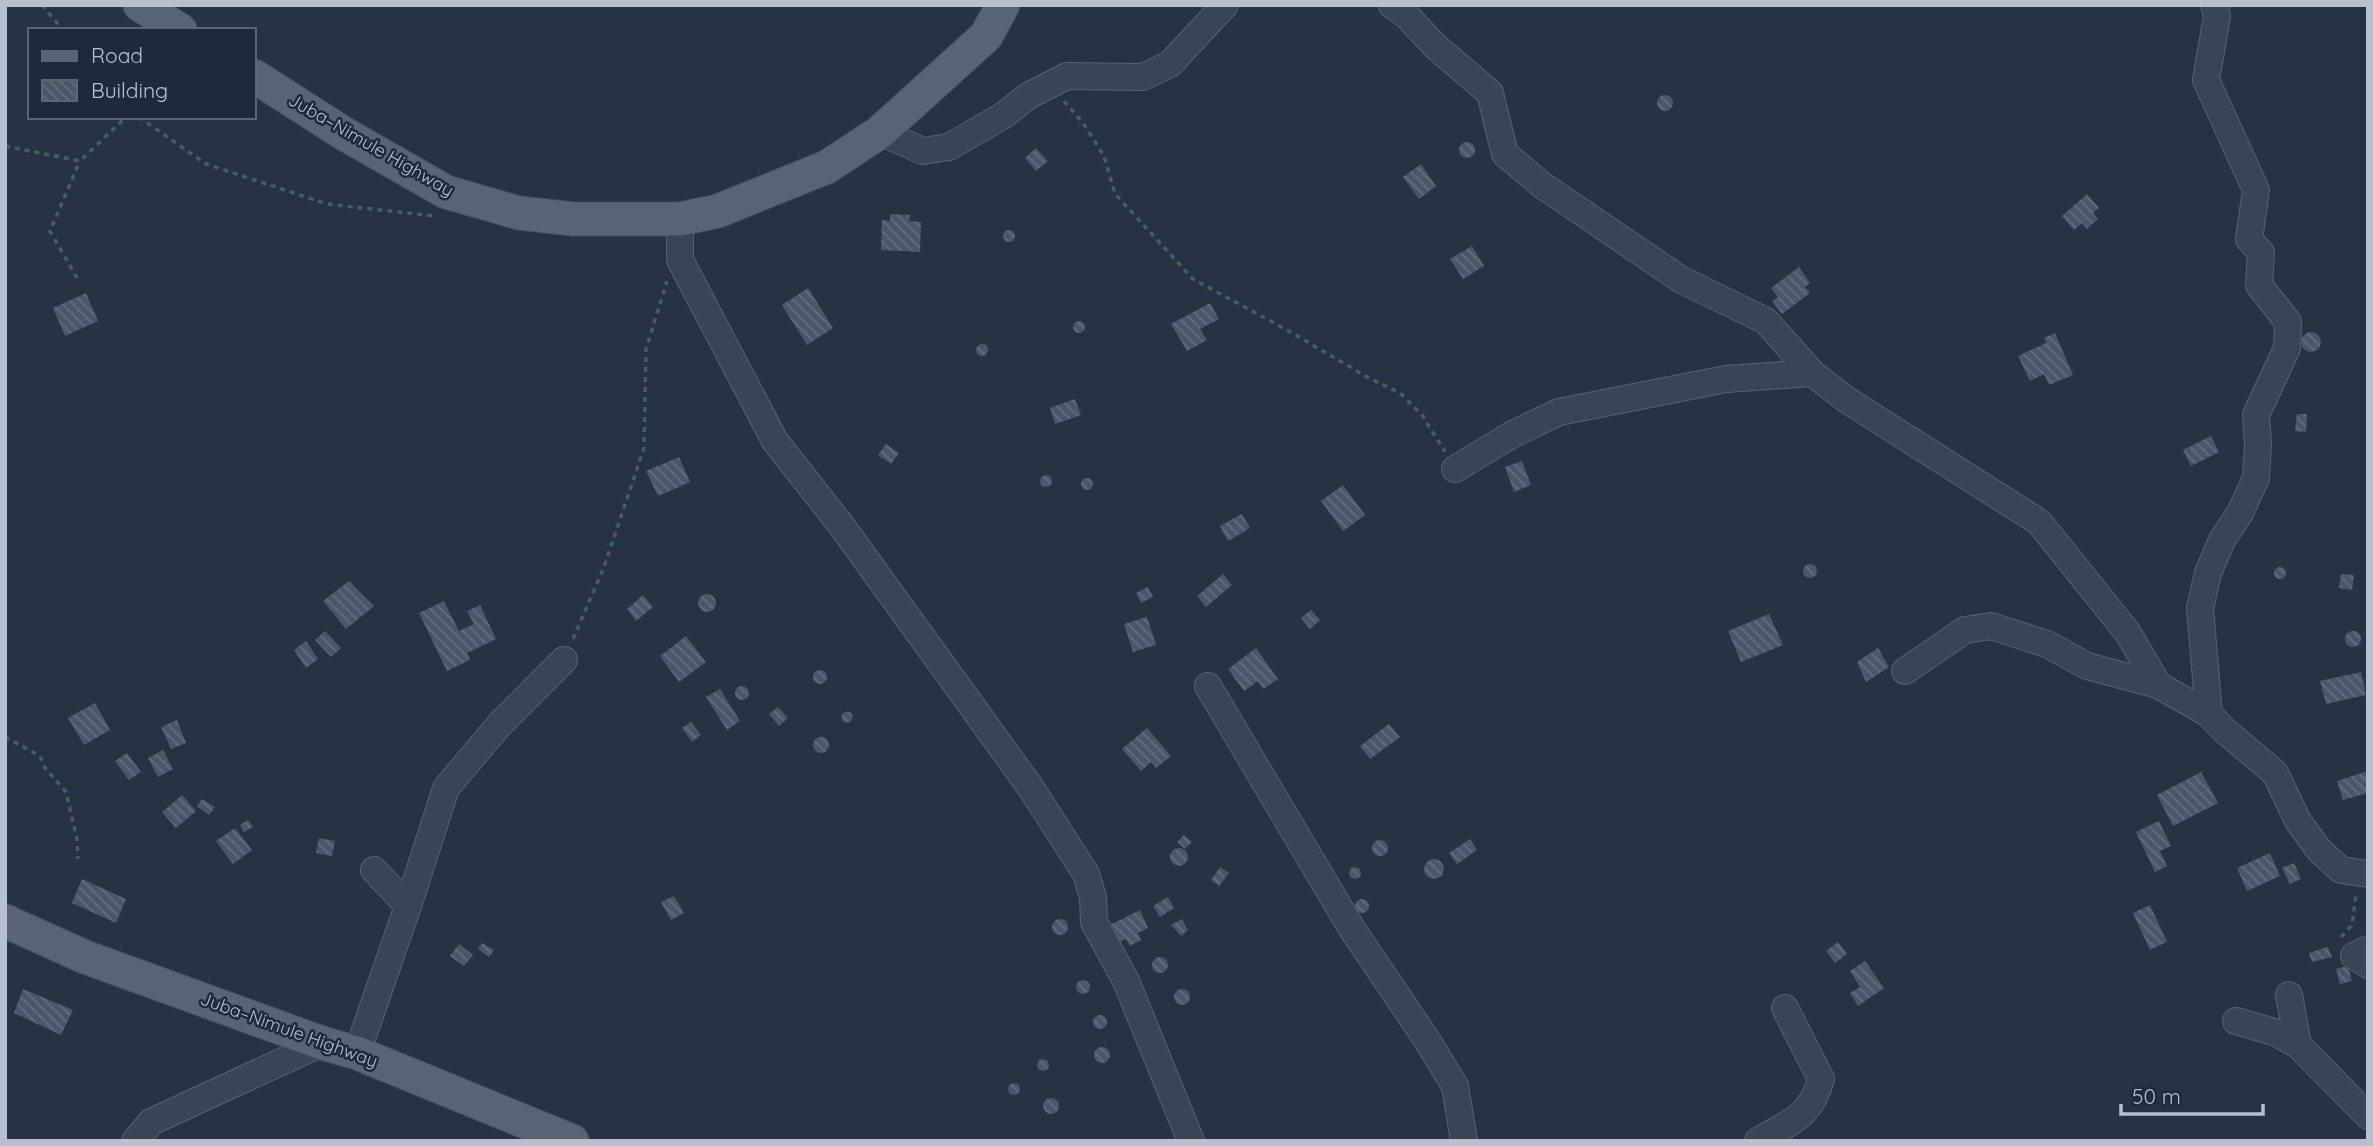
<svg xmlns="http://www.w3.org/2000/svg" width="2373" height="1146" viewBox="0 0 2373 1146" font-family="Quicksand,sans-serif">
<defs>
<pattern id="building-back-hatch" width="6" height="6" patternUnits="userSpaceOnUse" patternTransform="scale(1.75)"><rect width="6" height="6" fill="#4a5769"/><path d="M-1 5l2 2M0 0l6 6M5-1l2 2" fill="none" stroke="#626d7d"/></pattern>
</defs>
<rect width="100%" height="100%" fill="#263343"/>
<g fill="url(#building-back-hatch)">
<circle cx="1665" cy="103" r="8"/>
<circle cx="1467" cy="150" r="8"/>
<polygon points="1036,148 1048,161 1036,171 1025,158"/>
<polygon points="1421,164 1436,186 1419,199 1403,177"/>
<polygon points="2087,194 2099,208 2093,213 2098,219 2087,229 2082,223 2074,230 2062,216"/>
<polygon points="890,214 910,215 909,221 921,222 920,252 881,250 882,220 890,221"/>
<circle cx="1009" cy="236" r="6"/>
<polygon points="1472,246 1484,266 1463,279 1450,259"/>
<polygon points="1799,267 1810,283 1805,287 1810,293 1782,314 1772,301 1778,297 1771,288"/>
<polygon points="808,288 833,328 807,345 782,305"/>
<polygon points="86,293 98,321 65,336 53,308"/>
<polygon points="1210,303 1219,319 1200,329 1207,340 1187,351 1171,324"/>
<circle cx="1079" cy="327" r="6"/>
<circle cx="2311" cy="342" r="10"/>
<polygon points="2055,333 2073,375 2049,385 2044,374 2030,381 2018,356 2046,343 2044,338"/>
<circle cx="982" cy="350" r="6"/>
<polygon points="1075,399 1081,415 1055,424 1050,408"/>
<polygon points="2297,414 2307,414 2306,432 2295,431"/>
<polygon points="2211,436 2219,452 2191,466 2183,450"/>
<polygon points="886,444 899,453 891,464 878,455"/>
<polygon points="679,457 690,482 658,496 646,471"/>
<polygon points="1522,461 1531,485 1514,492 1505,467"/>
<circle cx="1046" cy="481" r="6"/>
<circle cx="1087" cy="484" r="6"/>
<polygon points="1343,485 1365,515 1343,531 1321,501"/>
<polygon points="1242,514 1250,528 1228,541 1220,526"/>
<circle cx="1810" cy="571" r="7"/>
<circle cx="2280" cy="573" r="6"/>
<polygon points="1223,574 1232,585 1206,607 1197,596"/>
<polygon points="2341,574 2354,575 2352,590 2339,588"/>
<polygon points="349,581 374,606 346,629 323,601"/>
<polygon points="1148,587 1153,597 1141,603 1136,593"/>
<circle cx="707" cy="603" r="9"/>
<polygon points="643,595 653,607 636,621 627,609"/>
<polygon points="444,601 459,631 474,624 467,611 480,605 496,639 467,653 470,660 447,671 419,613"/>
<polygon points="1311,610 1320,620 1310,629 1301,618"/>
<polygon points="1769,614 1783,645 1741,662 1728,631"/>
<polygon points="1147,617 1156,645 1133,652 1124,624"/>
<circle cx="2353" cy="639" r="8"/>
<polygon points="325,631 341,648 331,657 315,640"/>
<polygon points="686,636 706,662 679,682 660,656"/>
<polygon points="306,641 318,659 306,668 294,650"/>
<polygon points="1256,648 1278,679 1263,689 1258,681 1244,691 1228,669"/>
<polygon points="1878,648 1889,667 1866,682 1857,662"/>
<circle cx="820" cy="677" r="7"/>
<polygon points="2361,672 2366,695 2326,704 2320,681"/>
<circle cx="742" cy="693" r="7"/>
<polygon points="720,689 740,721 727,730 706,697"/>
<polygon points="95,703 110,730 84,745 68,718"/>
<polygon points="778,707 788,718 779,726 769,714"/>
<circle cx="847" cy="717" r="5.5"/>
<polygon points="177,720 186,743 171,749 161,727"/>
<polygon points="691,722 701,735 692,742 682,728"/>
<polygon points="1389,724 1400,737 1370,759 1360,746"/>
<polygon points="1147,728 1171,756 1156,768 1151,762 1141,771 1122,749"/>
<circle cx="821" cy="745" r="8"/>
<polygon points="163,750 173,769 158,777 148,758"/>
<polygon points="127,753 141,772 129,780 115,761"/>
<polygon points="2368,771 2368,793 2343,800 2337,781"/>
<polygon points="2201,772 2218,803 2173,826 2157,795"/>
<polygon points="182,795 196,811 176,828 162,812"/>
<polygon points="202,799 215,807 209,815 197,806"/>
<polygon points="248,820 253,827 244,832 240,825"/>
<polygon points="2159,821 2171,846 2160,851 2167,866 2155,872 2136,832"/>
<polygon points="235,828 252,850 233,864 216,841"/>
<polygon points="1184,835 1192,842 1185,849 1177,842"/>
<polygon points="319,838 335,841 332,856 316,853"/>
<polygon points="1470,839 1477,850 1457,864 1449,853"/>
<circle cx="1380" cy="848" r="8"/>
<circle cx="1179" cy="857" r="9"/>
<polygon points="2270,853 2280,876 2247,891 2237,868"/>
<circle cx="1434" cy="869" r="10"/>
<polygon points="2294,863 2301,879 2290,884 2282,868"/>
<polygon points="1220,867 1229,873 1219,886 1211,880"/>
<circle cx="1355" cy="873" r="6"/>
<polygon points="82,879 126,899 116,923 72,903"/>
<polygon points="674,896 684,913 671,920 661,902"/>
<polygon points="1168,897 1174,908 1160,917 1153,906"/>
<circle cx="1362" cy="906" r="7"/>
<polygon points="2150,905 2167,942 2150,950 2133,913"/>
<polygon points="1140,910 1148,928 1138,933 1141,940 1130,946 1126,939 1115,944 1106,927"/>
<circle cx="1060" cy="927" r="8"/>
<polygon points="1182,919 1188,930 1181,936 1171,925"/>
<polygon points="1838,942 1847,954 1835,963 1826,951"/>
<polygon points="482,943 494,950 489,957 478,949"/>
<polygon points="459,944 473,955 464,966 450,956"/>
<polygon points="2328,947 2332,957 2312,962 2309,953"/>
<circle cx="1160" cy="965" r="8"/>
<polygon points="1865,961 1884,988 1858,1006 1850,993 1860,987 1850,971"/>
<polygon points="2348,966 2352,981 2340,984 2336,969"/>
<circle cx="1083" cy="987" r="7"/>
<circle cx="1182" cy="997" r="8"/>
<polygon points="23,989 73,1010 61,1035 14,1013"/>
<circle cx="1100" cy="1022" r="7"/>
<circle cx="1102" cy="1055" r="8"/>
<circle cx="1043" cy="1065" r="6"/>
<circle cx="1014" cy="1089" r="6"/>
<circle cx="1051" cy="1106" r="8"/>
</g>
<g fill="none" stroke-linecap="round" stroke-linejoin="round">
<defs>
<g id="minor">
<polyline points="1392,5 1407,16 1435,46 1490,93 1505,154 1542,185 1680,279 1766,321 1812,373"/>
<polyline points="880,132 923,151 949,147 1004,115 1028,96 1067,76 1143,77 1170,64 1225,5"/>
<polyline points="680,219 680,260 775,441 841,525 1031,788 1086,874 1093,897 1094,922 1126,981 1191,1141"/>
<polyline points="1455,469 1513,434 1559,412 1726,379 1812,373 1847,400 2039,522 2128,633 2158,685 2209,714 2224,730 2275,773 2298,821 2319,850 2341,870 2368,874"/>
<polyline points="1905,671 1965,630 1991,626 2047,644 2087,666 2158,685"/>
<polyline points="1208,686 1352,929 1427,1040 1455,1086 1464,1141"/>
<polyline points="2209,714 2200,608 2208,573 2222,540 2240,513 2256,478 2258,444 2256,415 2287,348 2288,322 2259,285 2261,253 2249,239 2256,190 2206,80 2217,16 2214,5"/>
<polyline points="374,870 408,906 446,788 500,724 564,660"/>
<polyline points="2368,949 2354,956 2368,965"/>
<polyline points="2289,995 2298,1045"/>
<polyline points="2236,1021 2274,1032 2298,1045 2368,1116"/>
<polyline points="357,1053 408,906"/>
<polyline points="135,1141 151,1122 322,1043"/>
<path d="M 1758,1141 C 1790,1122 1811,1117 1821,1079 L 1785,1008"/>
</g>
<g id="major">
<polyline points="140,5 180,30"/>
<polyline points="254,76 343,133 446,192 519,213 573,219 680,219 718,211 827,167 880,132 986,36 1003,5"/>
<polyline points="5,921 85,957 322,1043 357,1053 572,1141"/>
</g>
</defs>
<use href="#minor" stroke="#58626f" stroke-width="28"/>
<use href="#major" stroke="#47505e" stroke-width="35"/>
<g stroke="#465e60" stroke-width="3.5" stroke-dasharray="5 5" stroke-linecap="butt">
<polyline points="42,5 63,30"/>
<polyline points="1064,101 1083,123 1104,156 1115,194 1193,279 1287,330 1369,378 1400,393 1422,415 1445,452"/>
<polyline points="139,117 206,164 327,204 434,216"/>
<polyline points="5,146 80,161 126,117"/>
<polyline points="77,278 50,231 80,161"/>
<polyline points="573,639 604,567 644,448 646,349 667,281"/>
<polyline points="5,737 40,756 45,768 66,792 77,839 78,859"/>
<polyline points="2341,937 2352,925 2356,894"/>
</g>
<use href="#minor" stroke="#3a4452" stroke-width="26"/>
<use href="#major" stroke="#586472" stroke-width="33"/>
</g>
<g text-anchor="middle" stroke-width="5" stroke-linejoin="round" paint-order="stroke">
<g font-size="18" fill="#b7c0cc" stroke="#1f2938">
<text transform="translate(371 145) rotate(30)" y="6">Juba–Nimule Highway</text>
<text transform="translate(289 1030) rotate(20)" y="6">Juba–Nimule Highway</text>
</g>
</g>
<rect width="2373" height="1146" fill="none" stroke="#b7c0cc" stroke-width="14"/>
<rect x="28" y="28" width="228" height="91" fill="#1f2938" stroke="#5c6573" stroke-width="2"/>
<rect x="42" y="51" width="35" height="10" fill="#586472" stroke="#5c6573" stroke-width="2"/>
<text x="91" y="63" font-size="21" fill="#b7c0cc">Road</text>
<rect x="42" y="80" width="35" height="21" fill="url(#building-back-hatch)" stroke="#5c6573" stroke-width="2"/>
<text x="91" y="98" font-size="21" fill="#b7c0cc">Building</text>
<path d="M2121 1104v10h142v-10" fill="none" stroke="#b7c0cc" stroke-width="3.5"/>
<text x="2132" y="1104" font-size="21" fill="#b7c0cc" stroke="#1f2938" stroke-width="5" paint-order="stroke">50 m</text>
</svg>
